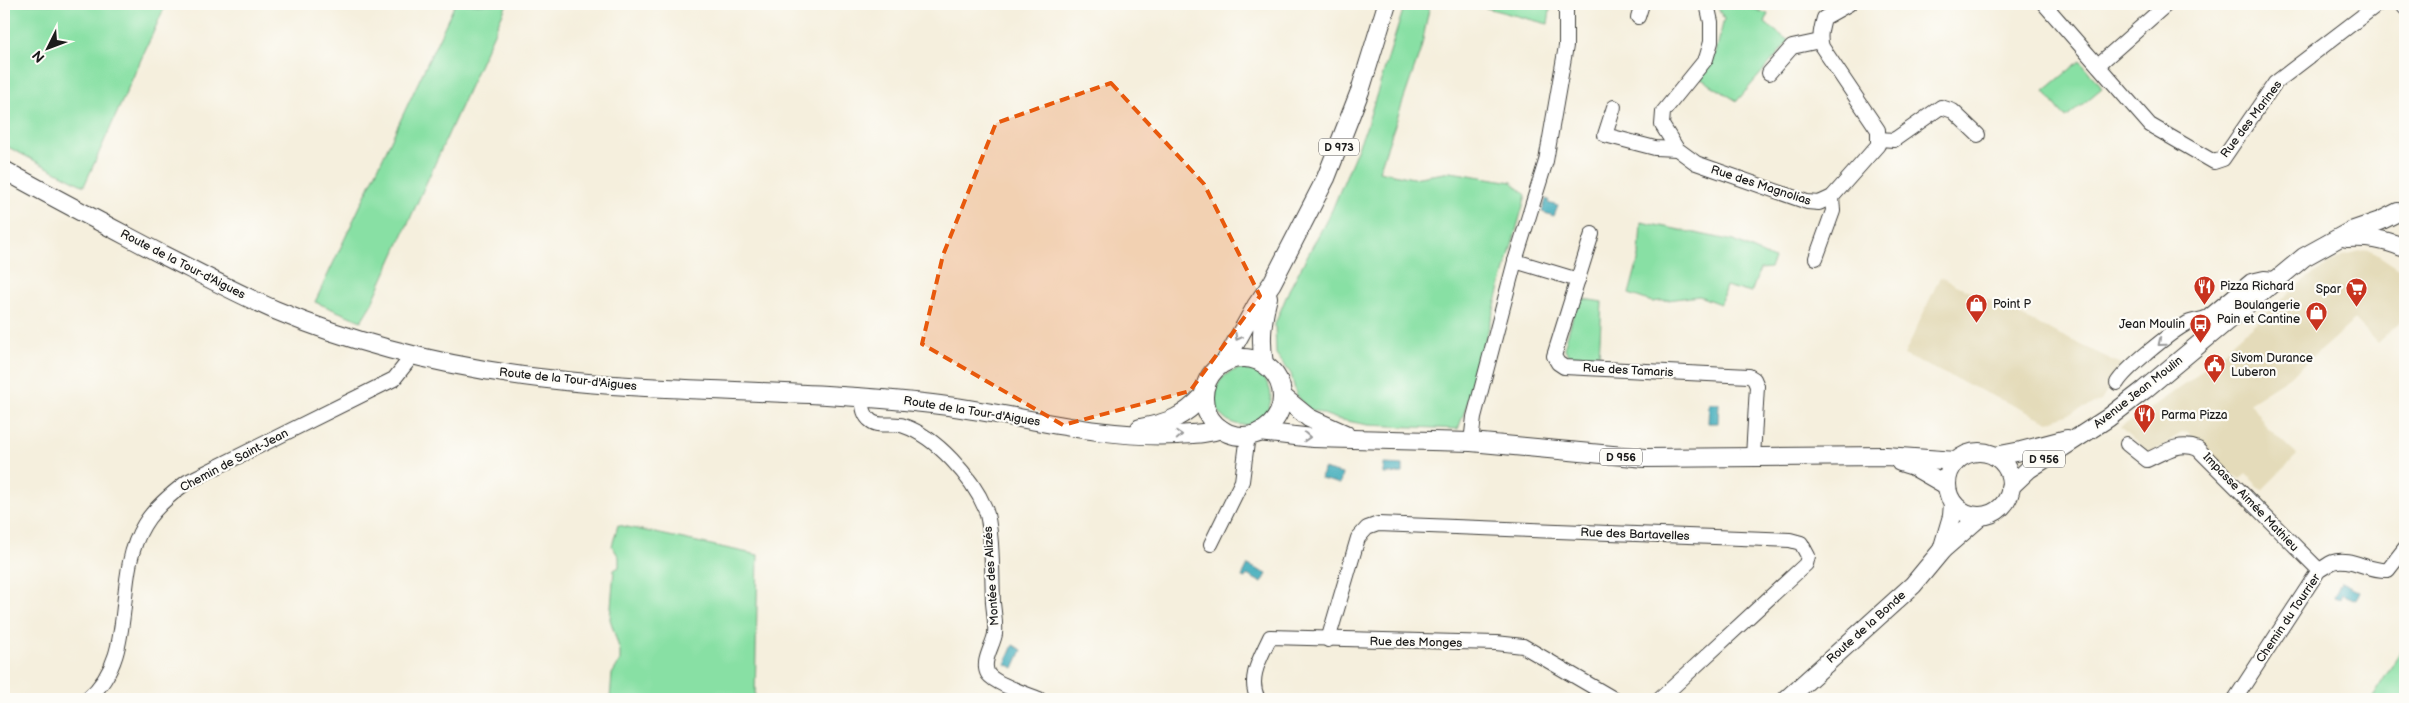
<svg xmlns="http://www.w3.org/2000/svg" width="2409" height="703" viewBox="0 0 2409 703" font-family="'Balsamiq Sans',sans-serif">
<rect width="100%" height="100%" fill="#fdfcf7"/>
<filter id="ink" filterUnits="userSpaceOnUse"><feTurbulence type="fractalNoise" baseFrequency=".02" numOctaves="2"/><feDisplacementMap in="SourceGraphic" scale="10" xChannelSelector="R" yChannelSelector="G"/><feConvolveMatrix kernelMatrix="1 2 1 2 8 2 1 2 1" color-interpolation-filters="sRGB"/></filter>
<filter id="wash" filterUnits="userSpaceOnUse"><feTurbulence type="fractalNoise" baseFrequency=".0096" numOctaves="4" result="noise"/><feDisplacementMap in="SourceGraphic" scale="20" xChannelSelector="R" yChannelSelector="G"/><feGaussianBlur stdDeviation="1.12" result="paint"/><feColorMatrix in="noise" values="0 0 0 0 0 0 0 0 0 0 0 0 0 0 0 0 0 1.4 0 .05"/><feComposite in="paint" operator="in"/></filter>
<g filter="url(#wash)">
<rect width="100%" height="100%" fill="#f5efdd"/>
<g fill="#e4dbba">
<polygon points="2369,249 2405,273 2405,317 2377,343 2355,320 2292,375 2250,402 2266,426 2297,455 2262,490 2246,474 2241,479 2233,474 2188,433 2183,432 2149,454 2120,427 2141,415 2192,379 2305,279 2344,255"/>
<polygon points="1940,277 2123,365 2101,401 2049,422 1904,355"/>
</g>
<g fill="#88e0a4" stroke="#527e60">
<polygon points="4,4 166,4 84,186 4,145"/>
<polygon points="455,4 507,4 372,303 361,321 315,302"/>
<polygon points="1405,4 1430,4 1421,49 1379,171 1413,178 1451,172 1512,182 1526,195 1468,402 1458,429 1368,425 1337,419 1307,408 1296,394 1291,374 1276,354 1275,324 1289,290 1332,210 1366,128"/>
<polygon points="1471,4 1551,4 1548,24"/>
<polygon points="1716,4 1741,4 1768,14 1765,23 1789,41 1737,101 1698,77 1716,52 1724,19"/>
<polygon points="2080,61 2102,88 2066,118 2044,91"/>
<polygon points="1641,222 1734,241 1774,259 1770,268 1760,269 1751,293 1726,286 1720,304 1699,296 1652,302 1629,294 1639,257"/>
<polygon points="1578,298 1602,302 1599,358 1571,358 1564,348"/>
<circle cx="1243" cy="397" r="28"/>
<polygon points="618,525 758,555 755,699 610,699 612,674 620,661 620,651 610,619 614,570 619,567 619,557 612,546"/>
<polygon points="2405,645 2405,699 2371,699"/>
</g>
<g fill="#3dabba" stroke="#2c646b">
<polygon points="1546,199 1549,200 1548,203 1558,206 1554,216 1542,212"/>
<polygon points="1709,403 1719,403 1718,423 1708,423"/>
<polygon points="1384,464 1403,465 1403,473 1384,474"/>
<polygon points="1323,469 1342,474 1340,484 1321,479"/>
<polygon points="1248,565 1267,574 1262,583 1247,575 1245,578 1242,577"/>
<polygon points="2341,582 2360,591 2356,600 2342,594 2340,600 2334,598"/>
<polygon points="1013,645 1022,650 1014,668 1005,664"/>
</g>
</g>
<g filter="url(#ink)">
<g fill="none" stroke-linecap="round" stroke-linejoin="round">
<defs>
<g id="minor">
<path d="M 1707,4 L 1711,22 L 1711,42 L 1706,59 L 1663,112 L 1662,125 L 1677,149 L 1696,163 L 1807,202 L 1819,203 L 1832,197 L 1878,145 L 1878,130 L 1822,47 C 1819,37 1821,29 1824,18 L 1849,4"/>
<polyline points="2044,4 2150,125 2214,162 2223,159 2275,83 2378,4"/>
<polyline points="2402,4 2405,8"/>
<polyline points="1638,17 1642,4"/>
<polyline points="2098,65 2167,4"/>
<polyline points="1769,73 1792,47 1820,41"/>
<polyline points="1614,107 1605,135 1655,148 1677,149"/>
<polyline points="1879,139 1894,140 1941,107 1953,111 1978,135"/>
<polyline points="1592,234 1554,356 1558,363 1564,367 1749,376 1754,379 1757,386 1753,457"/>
<polyline points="1816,258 1833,211 1832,197"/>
<polyline points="1515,261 1578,280"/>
<path d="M 2117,383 C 2125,369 2170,333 2186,324 C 2192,320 2200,321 2208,317 L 2251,281 L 2264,278 L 2275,279"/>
<path d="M 862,397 C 863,406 863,415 871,421 C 880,428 893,422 904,426 C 936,437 972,477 985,508 C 993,528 992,580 993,603 C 994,613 996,624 995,634 C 993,646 981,662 988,674 C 995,684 1027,694 1039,699"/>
<polyline points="1471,442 1474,417 1515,261 1546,161 1566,46 1566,4"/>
<path d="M 2127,444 L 2147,460 C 2164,452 2180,441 2198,449 L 2319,570"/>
<polyline points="1211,544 1242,481 1248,435"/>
<polyline points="1328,640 1358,538 1367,528 1378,524 1790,540 1801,543 1808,556 1806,564 1660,699"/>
<path d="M 87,699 C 140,655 111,579 144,525 C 154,508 171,494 187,482 L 394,379 L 413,355"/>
<path d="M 1258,699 C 1247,678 1261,657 1270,637 L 1496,643 L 1523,646 L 1614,699"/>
<path d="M 2235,699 L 2319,570 C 2324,568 2328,564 2333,562 C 2349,556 2370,572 2388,570 L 2405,548"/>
</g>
<g id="major">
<path d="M 4,170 C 56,199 108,226 161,254 C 199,273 236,293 275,310 C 358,345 450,367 539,378 C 669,394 801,388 932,404 C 1014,413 1094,439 1177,435 C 1193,434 1207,434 1221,429"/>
<path d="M 2347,238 C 2368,237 2383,239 2402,247"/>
<circle cx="1243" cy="397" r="39"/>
<polyline points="1225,362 1256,306 1272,283 1326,178 1360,91 1387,4"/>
<path d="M 1264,364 C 1260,340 1262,321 1268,297"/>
<polyline points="1282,396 1309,418 1345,434"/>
<path d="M 1140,428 C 1169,423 1184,417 1204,395"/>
<polyline points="1259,432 1313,438 1471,442 1645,458 1886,456 1956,461"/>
<circle cx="1979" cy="484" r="32"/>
<polyline points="1995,456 2021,451 2067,439"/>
<polyline points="1900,462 1913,466 1946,485"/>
<polyline points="2010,487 2029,469 2108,418 2144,390 2304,257 2351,231 2380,221 2398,212"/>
<polyline points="1942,550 1952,516 1953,503"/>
<polyline points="1787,699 1913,585 1942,550 1981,516"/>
</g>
</defs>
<use href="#minor" stroke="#3d3c39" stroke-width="16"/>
<use href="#major" stroke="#3d3c39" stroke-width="20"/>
<use href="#minor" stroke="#fff" stroke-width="14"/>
<use href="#major" stroke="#fff" stroke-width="18"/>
</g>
<defs><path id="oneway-chevron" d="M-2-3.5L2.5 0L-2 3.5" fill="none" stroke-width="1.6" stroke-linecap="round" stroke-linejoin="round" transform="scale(1.25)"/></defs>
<g stroke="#999">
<use href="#oneway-chevron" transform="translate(1238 337) rotate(119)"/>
<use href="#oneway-chevron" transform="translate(2161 343) rotate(141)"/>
<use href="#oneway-chevron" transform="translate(1179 435) rotate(-3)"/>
<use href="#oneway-chevron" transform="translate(1307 437) rotate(3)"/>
</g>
</g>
<path fill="#e8590c" fill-opacity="0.2" stroke="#e8590c" stroke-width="4" stroke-dasharray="10 6" stroke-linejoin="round" d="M 1111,83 L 1204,184 L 1260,296 L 1190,391 L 1063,425 L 922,344 L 943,255 L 996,123 Z"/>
<defs>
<symbol id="restaurant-pin" viewBox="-11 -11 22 30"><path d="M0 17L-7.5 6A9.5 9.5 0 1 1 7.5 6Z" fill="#c8321e" stroke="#fdfcf7"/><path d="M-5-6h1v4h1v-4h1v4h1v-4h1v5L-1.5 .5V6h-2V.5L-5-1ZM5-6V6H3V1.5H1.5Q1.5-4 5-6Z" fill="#fff"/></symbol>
<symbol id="supermarket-pin" viewBox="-11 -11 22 30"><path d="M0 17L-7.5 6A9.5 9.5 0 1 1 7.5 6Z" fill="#c8321e" stroke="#fdfcf7"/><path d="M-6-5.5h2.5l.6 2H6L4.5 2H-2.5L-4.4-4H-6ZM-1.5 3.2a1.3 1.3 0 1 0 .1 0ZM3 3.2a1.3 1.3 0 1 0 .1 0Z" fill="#fff"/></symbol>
<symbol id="shop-pin" viewBox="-11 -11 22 30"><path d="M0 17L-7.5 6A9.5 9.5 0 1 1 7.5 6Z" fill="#c8321e" stroke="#fdfcf7"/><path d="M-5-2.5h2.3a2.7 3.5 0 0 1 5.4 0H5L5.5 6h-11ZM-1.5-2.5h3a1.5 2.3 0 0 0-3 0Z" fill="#fff"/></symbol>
<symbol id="bus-pin" viewBox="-11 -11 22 30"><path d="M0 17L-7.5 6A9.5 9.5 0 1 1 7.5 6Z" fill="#c8321e" stroke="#fdfcf7"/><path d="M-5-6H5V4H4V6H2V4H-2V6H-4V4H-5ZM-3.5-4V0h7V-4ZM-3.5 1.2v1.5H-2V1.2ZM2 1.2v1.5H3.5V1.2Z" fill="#fff"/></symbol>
<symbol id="civic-pin" viewBox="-11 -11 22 30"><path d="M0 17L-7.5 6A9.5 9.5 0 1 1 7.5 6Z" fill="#c8321e" stroke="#fdfcf7"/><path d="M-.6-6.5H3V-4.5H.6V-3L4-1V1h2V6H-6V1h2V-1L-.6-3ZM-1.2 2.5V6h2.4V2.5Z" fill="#fff"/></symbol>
</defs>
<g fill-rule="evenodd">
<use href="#restaurant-pin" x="2192" y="274" width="25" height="34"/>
<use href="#supermarket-pin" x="2344" y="276" width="25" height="34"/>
<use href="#shop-pin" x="1964" y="292" width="25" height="34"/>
<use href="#shop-pin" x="2304" y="300" width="25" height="34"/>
<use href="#bus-pin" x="2188" y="312" width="25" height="34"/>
<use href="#civic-pin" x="2202" y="352" width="25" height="34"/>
<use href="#restaurant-pin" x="2132" y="402" width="25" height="34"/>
</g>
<g text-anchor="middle" stroke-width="4.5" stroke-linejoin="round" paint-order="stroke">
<g fill="#fdfcf7" stroke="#605f5e" stroke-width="1">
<rect x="1319" y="138.5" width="40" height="17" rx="4"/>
<rect x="1600" y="448.5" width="42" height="17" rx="4"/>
<rect x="2023" y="450.5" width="42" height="17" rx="4"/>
</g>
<g font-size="11" font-weight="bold" fill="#1c1c1c">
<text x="1339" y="151">D 973</text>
<text x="1621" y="461">D 956</text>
<text x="2044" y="463">D 956</text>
</g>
<g font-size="12" fill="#1c1c1c" stroke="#fdfcf7">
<text transform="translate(2251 119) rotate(-53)" y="4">Rue des Marines</text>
<text transform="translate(1761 185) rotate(18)" y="4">Rue des Magnolias</text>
<text transform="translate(183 264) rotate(27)" y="4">Route de la Tour-d'Aigues</text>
<text transform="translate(1628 370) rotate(3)" y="4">Rue des Tamaris</text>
<text transform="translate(568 379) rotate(6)" y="4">Route de la Tour-d'Aigues</text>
<text transform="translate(2138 392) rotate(-38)" y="4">Avenue Jean Moulin</text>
<text transform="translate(972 411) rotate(9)" y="4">Route de la Tour-d'Aigues</text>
<text transform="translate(234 460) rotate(-28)" y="4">Chemin de Saint-Jean</text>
<text transform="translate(2251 502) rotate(46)" y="4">Impasse Aimée Mathieu</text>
<text transform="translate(1635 534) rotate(2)" y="4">Rue des Bartavelles</text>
<text transform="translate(991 576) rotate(-94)" y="4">Montée des Alizés</text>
<text transform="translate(2288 618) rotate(-56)" y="4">Chemin du Tourrier</text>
<text transform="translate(1866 627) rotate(-42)" y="4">Route de la Bonde</text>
<text transform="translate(1416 642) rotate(1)" y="4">Rue des Monges</text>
</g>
<g font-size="12" fill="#1c1c1c" stroke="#fdfcf7" text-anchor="start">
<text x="2220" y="290">Pizza Richard</text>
<text x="2341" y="293" text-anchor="end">Spar</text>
<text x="1993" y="308">Point P</text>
<text x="2300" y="309" text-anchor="end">Boulangerie<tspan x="2300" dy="14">Pain et Cantine</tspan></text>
<text x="2185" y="328" text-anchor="end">Jean Moulin</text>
<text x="2231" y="362">Sivom Durance<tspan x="2231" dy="14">Luberon</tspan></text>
<text x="2161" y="419">Parma Pizza</text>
</g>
</g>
<rect width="2409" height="703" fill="none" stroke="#fdfcf7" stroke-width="20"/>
<g transform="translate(48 48) rotate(228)" stroke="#fdfcf7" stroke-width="4" paint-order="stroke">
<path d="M0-4L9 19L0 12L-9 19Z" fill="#1c1c1c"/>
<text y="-8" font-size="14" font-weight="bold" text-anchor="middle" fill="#1c1c1c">N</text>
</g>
</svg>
